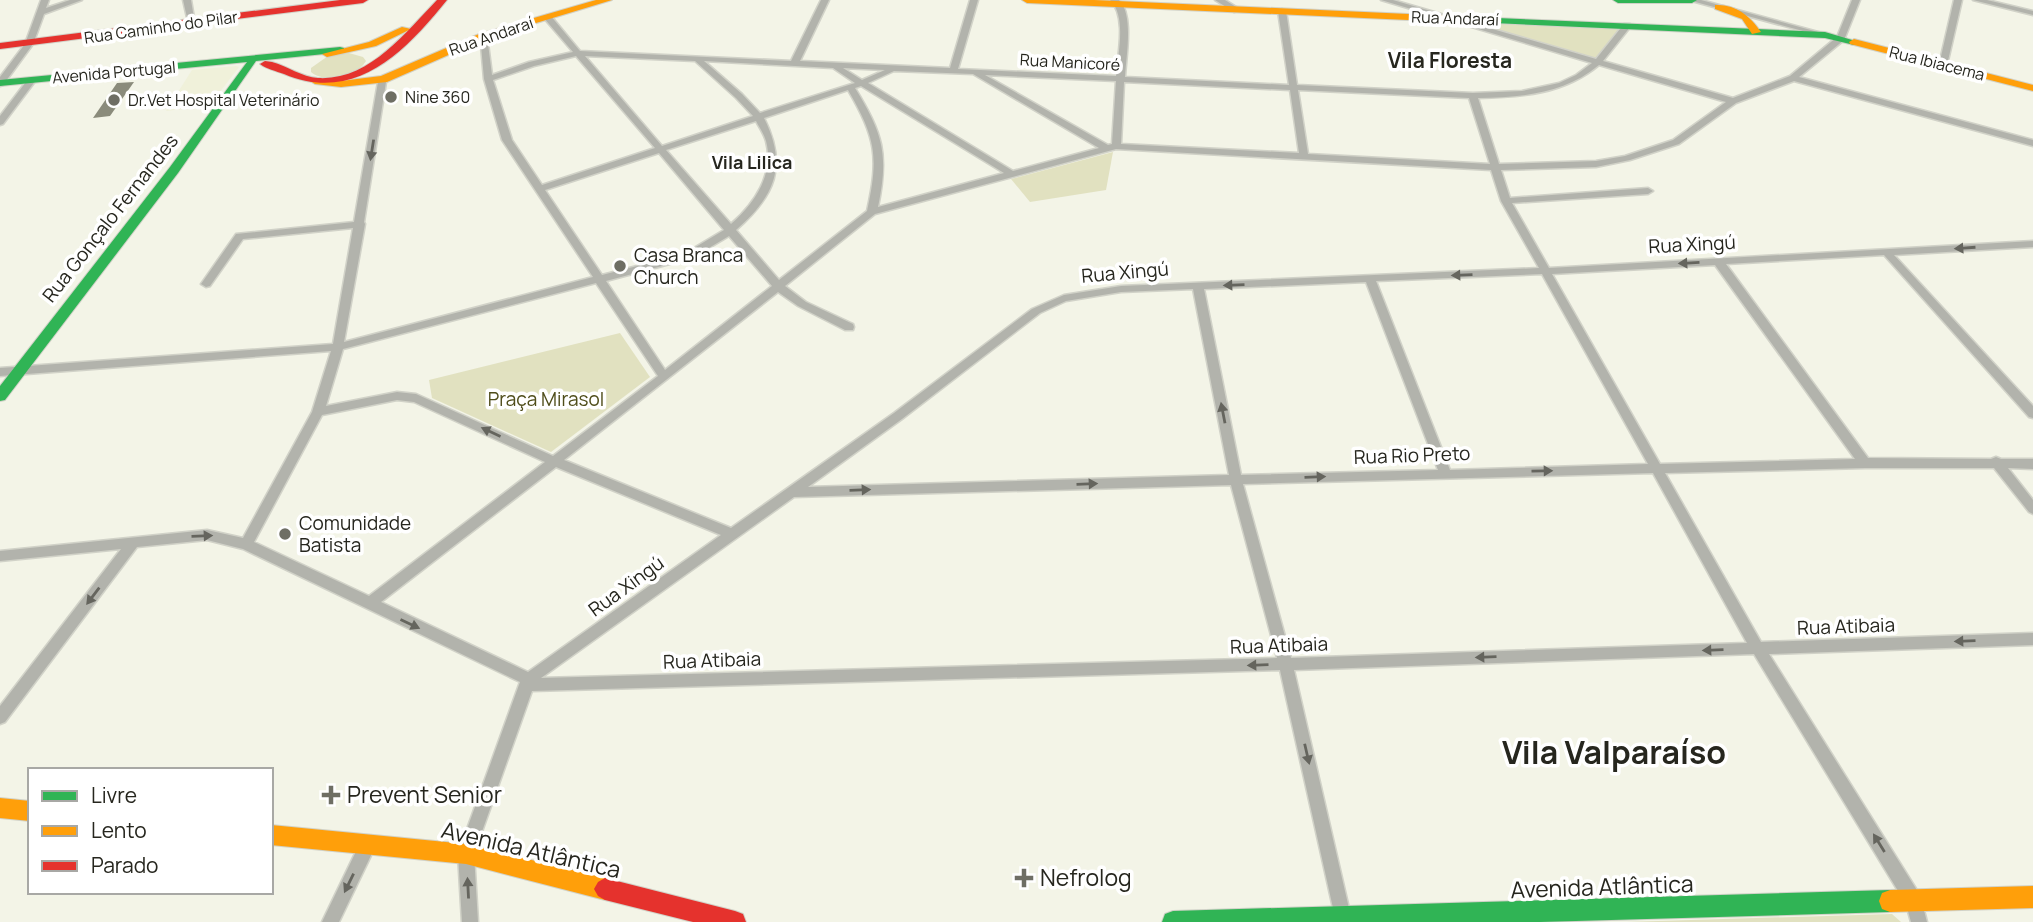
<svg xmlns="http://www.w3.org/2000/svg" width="2033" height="922" viewBox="0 0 2033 922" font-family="Manrope,sans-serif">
<rect width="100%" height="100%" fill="#f3f4e7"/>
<polygon fill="#f0f1da" points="236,66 239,67 209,106 166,111 192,70"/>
<g fill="#e1e1c0">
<polygon points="1457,19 1620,28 1597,59"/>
<path d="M 349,53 L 363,57 L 366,61 C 357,77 325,84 311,72 L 311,68 L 328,56 Z"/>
<polygon points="1113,152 1106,190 1030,202 1011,179"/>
<polygon points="620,333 650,377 551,452 432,398 429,380"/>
<polygon points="1892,914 1901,922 1626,922"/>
</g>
<polygon fill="#8a8b7b" points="134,82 110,116 93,118 117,83"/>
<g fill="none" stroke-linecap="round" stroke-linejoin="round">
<defs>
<g id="street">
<polygon points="41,0 49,0 46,8 70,0 82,0 44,14 33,44 3,85 0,86 0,77 25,44"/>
<polygon points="183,0 191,0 195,24 188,22"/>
<path d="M 821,0 L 829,0 L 800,61 L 950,68 L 970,0 L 978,0 L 958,69 L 1116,76 C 1118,54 1127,16 1110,0 L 1119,0 C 1134,15 1126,56 1125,77 L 1289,85 L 1278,11 L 1282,9 L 1286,11 L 1297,85 L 1473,93 L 1522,91 L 1559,83 L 1576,75 L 1592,63 L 1381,0 L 1393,0 L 1596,59 L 1624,24 L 1630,24 L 1631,26 L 1603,61 L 1733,98 L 1790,76 L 1837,37 L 1852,0 L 1860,0 L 1844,40 L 1799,77 L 2033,140 L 2033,146 L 1794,81 L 1736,103 L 1679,144 L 1630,160 L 1596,167 L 1501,170 L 1510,198 L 1648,188 L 1653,191 L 1648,194 L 1512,203 L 1549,268 L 2033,241 L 2033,247 L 1894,255 L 2033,406 L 2033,418 L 2029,417 L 1884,255 L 1726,264 L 1868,458 L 1991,459 L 1996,457 L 2001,459 L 2033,459 L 2033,469 L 2008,468 L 2033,500 L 2033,514 L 2029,512 L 1994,468 L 1865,468 L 1665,473 L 1761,642 L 2033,633 L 2033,645 L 1769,654 L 1920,895 L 1927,922 L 1911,922 L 1906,904 L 1754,654 L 1294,670 L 1351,917 L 1349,922 L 1337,922 L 1335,917 L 1280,670 L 532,691 L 474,854 L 478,922 L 462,922 L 458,854 L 520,682 L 243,549 L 207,540 L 137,547 L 5,722 L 0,724 L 0,706 L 121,549 L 0,561 L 0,551 L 207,530 L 243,538 L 312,412 L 331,351 L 0,376 L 0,368 L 333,344 L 353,228 L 243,239 L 210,286 L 206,287 L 201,284 L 236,234 L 354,222 L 378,82 L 382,79 L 386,82 L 364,222 L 365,224 L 344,342 L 593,277 L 502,140 L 484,79 L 480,34 L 487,36 L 492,75 L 529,62 L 573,52 L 543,17 L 547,15 L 550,15 L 580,51 L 791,61 ZM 576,56 L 655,148 L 542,185 L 512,140 L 493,80 L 534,66 ZM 585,56 L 695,61 L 736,98 L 753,116 L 662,146 ZM 704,61 L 833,68 L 855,83 L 760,113 L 742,94 ZM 1599,65 L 1726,102 L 1673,140 L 1625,156 L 1596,161 L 1499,164 L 1478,98 C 1523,97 1564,94 1599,65 ZM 843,68 L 885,70 L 862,80 ZM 894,71 L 973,74 L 1099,148 L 1013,171 L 868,83 ZM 985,75 L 1116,81 L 1112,144 L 1108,145 ZM 1124,82 L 1290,90 L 1299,153 L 1121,144 ZM 861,86 L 1004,173 L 878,207 C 889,154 883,134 855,88 ZM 848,90 C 876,138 879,157 867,211 L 779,280 L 736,230 C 775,196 788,166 764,118 ZM 1298,90 L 1469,98 L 1490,164 L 1308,154 ZM 756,121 C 759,127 764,134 766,141 C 775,174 754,204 731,224 L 666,150 ZM 1116,149 L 1491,170 L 1501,201 L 1539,268 L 1121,286 L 1064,295 L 1032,309 L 894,413 L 731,528 L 564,460 L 778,292 L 798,306 L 845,330 L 853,330 L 854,327 L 853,324 L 806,302 L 785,286 L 875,214 ZM 659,153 L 724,230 L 684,254 L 602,275 L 545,190 ZM 729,236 L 772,286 L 665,370 L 606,281 L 692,258 ZM 1715,265 L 1855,459 L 1660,464 L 1552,274 ZM 1542,274 L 1648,464 L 1450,470 L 1376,281 ZM 1366,282 L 1438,470 L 1241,475 L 1204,289 ZM 596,283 L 658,376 L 553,456 L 416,394 L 397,392 L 326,406 L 343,349 ZM 1193,289 L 1229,475 L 808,487 L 902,419 L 1040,313 L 1066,301 L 1121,292 ZM 397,400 L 414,402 L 545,462 L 369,596 L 254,542 L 322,415 ZM 556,467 L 721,535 L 528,672 L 381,602 ZM 1653,473 L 1747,643 L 1291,658 L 1243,484 ZM 1231,485 L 1277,658 L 541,678 L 794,497 Z"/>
<polygon points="1215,0 1225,0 1241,10 1234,12"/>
<polygon points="1688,0 1701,0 1829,35 1825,37"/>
<polygon points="1954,0 1962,0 1947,65 1943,67 1939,65"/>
<polygon points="1973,0 1987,0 2033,11 2033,15"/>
<polygon points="29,78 36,80 3,124 0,125 0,116"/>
<polygon points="368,837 374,839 376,845 339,922 322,922 362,839"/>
</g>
<g id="fast">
<polygon points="1613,0 1697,0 1692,3 1618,3"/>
<polygon points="1497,18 1825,32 1859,42 1854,45 1825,38 1493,23 1492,21"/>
<polygon points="340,47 344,48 344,52 256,61 178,173 5,400 0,401 0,386 170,167 247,62 0,86 0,80"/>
<polygon points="1890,890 1898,893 1901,901 1898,909 1890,912 1540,922 1162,922 1165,914 1173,911"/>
</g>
<g id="slow">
<polygon points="596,0 612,0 487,38 387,82 341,87 315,84 310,81 315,78 341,81 381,76 479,34"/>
<polygon points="1022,0 1094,0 1497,18 1502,21 1497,24 1027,3"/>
<path d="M 1715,5 C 1736,4 1750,16 1761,32 L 1752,34 L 1742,19 L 1715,9 Z"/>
<polygon points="402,27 411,29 376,46 327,57 322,54 369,42"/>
<polygon points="1854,39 2033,85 2033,91 1850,44 1849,42"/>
<polygon points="0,798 30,801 30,821 0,818"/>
<polygon points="271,825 466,844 605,878 612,882 616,889 612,896 605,900 466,864 271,845"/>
<polygon points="2033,886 2033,908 1890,912 1882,909 1879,901 1882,893 1890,890"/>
</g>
<g id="jam">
<polygon points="340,0 368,0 363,3 0,49 0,43"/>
<path d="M 437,0 L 447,0 C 405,52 355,104 284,74 C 276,71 266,69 260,64 L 265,61 L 272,62 C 287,66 302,77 318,78 C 369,81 405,33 437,0 Z"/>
<polygon points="605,878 735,911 743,914 746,922 693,922 605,900 598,896 594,889 598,882"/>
</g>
</defs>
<use href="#street" stroke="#d1d2c8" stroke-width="3"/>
<use href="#fast" stroke="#d1d2c8" stroke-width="2"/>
<use href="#slow" stroke="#d1d2c8" stroke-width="2"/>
<use href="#jam" stroke="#d1d2c8" stroke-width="2"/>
<use href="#street" fill="#b2b3ac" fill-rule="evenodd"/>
<use href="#fast" fill="#30b455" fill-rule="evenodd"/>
<use href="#slow" fill="#ff9f0a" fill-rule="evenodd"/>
<use href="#jam" fill="#e5322d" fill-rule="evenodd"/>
</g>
<defs><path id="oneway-solid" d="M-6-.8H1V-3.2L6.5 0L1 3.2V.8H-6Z" transform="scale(1.75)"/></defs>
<g fill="#65655e">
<use href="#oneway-solid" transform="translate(372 150) rotate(99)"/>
<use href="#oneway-solid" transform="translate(1965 248) rotate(176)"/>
<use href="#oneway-solid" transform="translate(1689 263) rotate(177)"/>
<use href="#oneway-solid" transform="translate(1462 275) rotate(178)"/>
<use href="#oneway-solid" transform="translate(1234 285) rotate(178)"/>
<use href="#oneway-solid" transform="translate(1223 413) rotate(-101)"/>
<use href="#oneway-solid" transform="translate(491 432) rotate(-155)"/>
<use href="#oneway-solid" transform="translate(1542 471) rotate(-1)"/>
<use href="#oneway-solid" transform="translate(1315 477) rotate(-2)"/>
<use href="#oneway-solid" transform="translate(1087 484) rotate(-2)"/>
<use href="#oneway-solid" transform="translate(860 490) rotate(-2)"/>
<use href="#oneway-solid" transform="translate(202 536) rotate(-2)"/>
<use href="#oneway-solid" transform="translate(93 596) rotate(127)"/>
<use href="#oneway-solid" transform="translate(410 624) rotate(25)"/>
<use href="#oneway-solid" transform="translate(1965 641) rotate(178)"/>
<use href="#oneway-solid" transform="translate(1713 650) rotate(178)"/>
<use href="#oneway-solid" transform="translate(1486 657) rotate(178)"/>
<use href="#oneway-solid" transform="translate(1258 665) rotate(178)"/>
<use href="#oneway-solid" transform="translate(1307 754) rotate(77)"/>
<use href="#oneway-solid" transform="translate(1879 843) rotate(-122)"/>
<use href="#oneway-solid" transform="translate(349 883) rotate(116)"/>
<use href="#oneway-solid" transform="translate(468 888) rotate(-93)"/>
</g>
<g fill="#6e6e64" stroke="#fff" stroke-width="2.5">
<circle cx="391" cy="97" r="7"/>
<circle cx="114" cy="100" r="7"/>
<circle cx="620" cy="266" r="7"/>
<circle cx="285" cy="534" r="7"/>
<path d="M327.5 784.5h7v7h7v7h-7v7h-7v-7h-7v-7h7z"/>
<path d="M1020.5 867.5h7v7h7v7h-7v7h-7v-7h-7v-7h7z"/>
</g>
<g text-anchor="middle" stroke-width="7" stroke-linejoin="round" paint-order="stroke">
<g font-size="16" fill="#26261e" stroke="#fff">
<text transform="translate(1455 18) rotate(2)" y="6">Rua Andaraí</text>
<text transform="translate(161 27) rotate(-8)" y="6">Rua Caminho do Pilar</text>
<text transform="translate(491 36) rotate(-19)" y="6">Rua Andaraí</text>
<text transform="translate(1070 62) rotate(3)" y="6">Rua Manicoré</text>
<text transform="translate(1937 63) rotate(14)" y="6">Rua Ibiacema</text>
<text transform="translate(114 72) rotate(-5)" y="6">Avenida Portugal</text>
</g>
<g font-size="16" fill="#26261e" stroke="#fff" text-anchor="start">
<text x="405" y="103">Nine 360</text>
<text x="128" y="106">Dr.Vet Hospital Veterinário</text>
</g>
<g font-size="18" font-weight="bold" fill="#26261e" stroke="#fff">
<text x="752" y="169">Vila Lilica</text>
</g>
<g font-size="19" fill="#26261e" stroke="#fff">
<text transform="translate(110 218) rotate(-52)" y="7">Rua Gonçalo Fernandes</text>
<text transform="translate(1692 244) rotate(-3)" y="7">Rua Xingú</text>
<text transform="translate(1125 272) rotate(-5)" y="7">Rua Xingú</text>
<text transform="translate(1412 455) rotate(-2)" y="7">Rua Rio Preto</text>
<text transform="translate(626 586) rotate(-36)" y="7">Rua Xingú</text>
<text transform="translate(1846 626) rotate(-2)" y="7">Rua Atibaia</text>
<text transform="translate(1279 645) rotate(-2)" y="7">Rua Atibaia</text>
<text transform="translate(712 660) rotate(-2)" y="7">Rua Atibaia</text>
</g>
<g font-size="19" fill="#26261e" stroke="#fff" text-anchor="start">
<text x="634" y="262">Casa Branca<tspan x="634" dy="22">Church</tspan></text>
<text x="299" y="530">Comunidade<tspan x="299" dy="22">Batista</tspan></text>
</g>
<g font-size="19" fill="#4f4d1a" stroke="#fff">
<text x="546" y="406">Praça Mirasol</text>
</g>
<g font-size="21" font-weight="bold" fill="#26261e" stroke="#fff">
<text x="1450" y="68">Vila Floresta</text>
</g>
<g font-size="23" fill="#26261e" stroke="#fff" text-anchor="start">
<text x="347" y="803">Prevent Senior</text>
<text x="1040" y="886">Nefrolog</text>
</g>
<g font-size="23" fill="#26261e" stroke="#fff">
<text transform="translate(531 850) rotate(13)" y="8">Avenida Atlântica</text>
<text transform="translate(1602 887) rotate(-2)" y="8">Avenida Atlântica</text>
</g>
<g font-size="32" font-weight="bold" fill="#26261e" stroke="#fff">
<text x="1614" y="764">Vila Valparaíso</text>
</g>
</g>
<rect x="28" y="768" width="245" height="126" fill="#ffffff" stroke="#a8a8a5" stroke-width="2"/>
<rect x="42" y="791" width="35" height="10" fill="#30b455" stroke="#a8a8a5" stroke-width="2"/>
<text x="91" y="803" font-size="21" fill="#26261e">Livre</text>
<rect x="42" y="826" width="35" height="10" fill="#ff9f0a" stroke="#a8a8a5" stroke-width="2"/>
<text x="91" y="838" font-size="21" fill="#26261e">Lento</text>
<rect x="42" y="861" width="35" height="10" fill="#e5322d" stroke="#a8a8a5" stroke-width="2"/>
<text x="91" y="873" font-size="21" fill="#26261e">Parado</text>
</svg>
